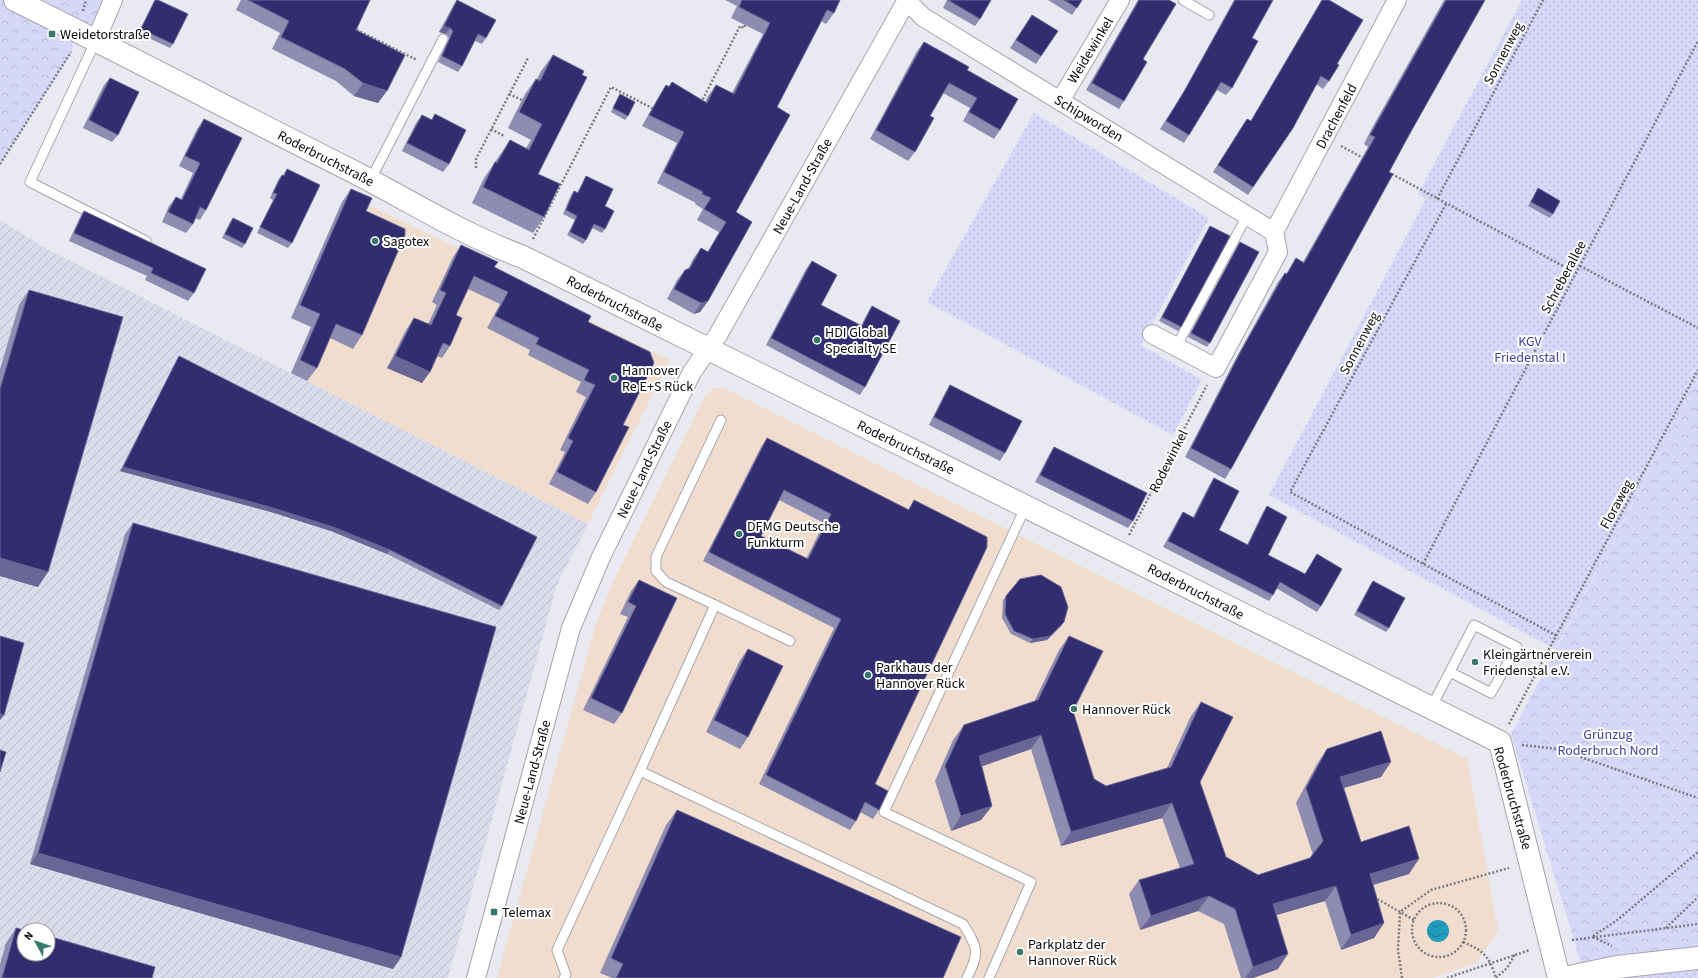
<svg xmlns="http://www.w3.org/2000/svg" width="1698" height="978" viewBox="0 0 1698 978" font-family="'Source Sans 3',sans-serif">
<defs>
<pattern id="industrial-furrows" width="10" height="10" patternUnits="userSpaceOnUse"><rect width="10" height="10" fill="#dbdceb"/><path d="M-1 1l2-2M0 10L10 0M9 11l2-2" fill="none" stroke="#bbbbc8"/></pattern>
<pattern id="grass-dots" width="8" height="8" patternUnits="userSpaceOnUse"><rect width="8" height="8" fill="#d6d8f9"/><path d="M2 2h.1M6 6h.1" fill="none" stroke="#b6b8d4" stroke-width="1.8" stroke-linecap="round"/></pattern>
<pattern id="park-crowns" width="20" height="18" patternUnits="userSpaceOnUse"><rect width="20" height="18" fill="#d6d8f9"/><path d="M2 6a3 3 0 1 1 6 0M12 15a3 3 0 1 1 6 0" fill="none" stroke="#b6b8d4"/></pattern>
<pattern id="water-waves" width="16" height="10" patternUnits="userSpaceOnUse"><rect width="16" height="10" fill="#219cbc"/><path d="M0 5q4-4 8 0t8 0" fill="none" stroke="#1b7d97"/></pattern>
</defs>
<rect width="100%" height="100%" fill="#e9eaf1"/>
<g fill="#f1ddce">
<polygon points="365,203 499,268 497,275 670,360 588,524 291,373"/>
<polygon points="714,388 724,388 1467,759 1498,931 1476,963 1433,978 497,978 596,624 612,584 705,396"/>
</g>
<path fill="url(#industrial-furrows)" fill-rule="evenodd" d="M 0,220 L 49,250 L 588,524 L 557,585 L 448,978 L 0,978 ZM 24,930 L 48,930 L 48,954 L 24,954 Z"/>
<g fill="url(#grass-dots)">
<polygon points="1522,0 1698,0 1698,380 1555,649 1269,495 1426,199 1418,194"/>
<polygon points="1034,113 1209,218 1141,345 1202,380 1173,435 927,302"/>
<polygon points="1698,958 1698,978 1564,978"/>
</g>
<g fill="url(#park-crowns)">
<polygon points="0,0 113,0 96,40 78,32 70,56 0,164"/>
<polygon points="1698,380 1698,953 1584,973 1511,734"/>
</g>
<circle fill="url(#water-waves)" cx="1438" cy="931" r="11"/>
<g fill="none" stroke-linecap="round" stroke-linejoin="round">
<defs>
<g id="service">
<polyline points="1183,0 1209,15"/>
<polyline points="96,40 30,182 146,241"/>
<polyline points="370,181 443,39"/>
<polyline points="1176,347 1247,216"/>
<path d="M 721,420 L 656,557 L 656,571 L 666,582 L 715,605 L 640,771 L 963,924 C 978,948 980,952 967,978"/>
<polyline points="715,605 790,641"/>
<polyline points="1431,708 1474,625 1517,647 1491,693 1450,672"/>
<polyline points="564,978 566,975 557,950 640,771"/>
<polyline points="989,978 1031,882 884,812 1026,506"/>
</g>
<g id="minor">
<polyline points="906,0 923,17 1274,232"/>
<polyline points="96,40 113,0"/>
<polyline points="1060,101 1120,0"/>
<polyline points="1274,232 1397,0"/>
<polyline points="1152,334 1216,368 1278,252 1274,232"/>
<polyline points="476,978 571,628 601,557 692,372 718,335 907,0"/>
</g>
<path id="tertiary" d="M 15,0 C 128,56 241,115 354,172 C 410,201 464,235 523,257 L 1500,742 L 1559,978"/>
<polyline id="secondary" points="1564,978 1617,967 1698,958"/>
</defs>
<use href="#service" stroke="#a5a5ac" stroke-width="11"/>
<use href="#minor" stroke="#a5a5ac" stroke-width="20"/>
<use href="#tertiary" stroke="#a5a5ac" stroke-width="24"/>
<use href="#secondary" stroke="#a5a5ac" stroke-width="24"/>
<g stroke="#7c7c81" stroke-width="2.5" stroke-dasharray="2 2" stroke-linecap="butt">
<polyline points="83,11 86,0"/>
<polyline points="353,28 417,60"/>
<polyline points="509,94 522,100"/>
<polyline points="701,103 740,26 744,28 746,23"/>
<polyline points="491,129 504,136"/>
<polyline points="1341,146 1365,159"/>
<polyline points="0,164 71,52"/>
<polyline points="476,168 476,159 528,58"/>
<polyline points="1392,174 1576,273"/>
<polyline points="1437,199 1543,0"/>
<polyline points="1446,204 1290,492 1557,636"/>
<polyline points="533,239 611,87 654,109"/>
<polyline points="1580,266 1698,328"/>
<polyline points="1129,535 1207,385"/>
<polyline points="1423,564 1698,41"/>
<polyline points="1509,724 1698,370"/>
<polyline points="1522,745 1558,749 1698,798"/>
<polyline points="1374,897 1414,920"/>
<circle cx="1439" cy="930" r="27"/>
<polyline points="1666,928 1698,897"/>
<polyline points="1593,936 1616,921 1698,852"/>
<polyline points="1593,937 1612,946"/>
<polyline points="1572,940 1698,924"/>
<path d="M 1463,942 C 1484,951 1489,956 1496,978"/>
<polyline points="1402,978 1398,950 1400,912 1431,890 1509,868"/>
<polyline points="1447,978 1530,950"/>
<polyline points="1496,978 1507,968 1515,954"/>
</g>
<use href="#service" stroke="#fff" stroke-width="9"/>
<use href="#minor" stroke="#fff" stroke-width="18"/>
<use href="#tertiary" stroke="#fff" stroke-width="22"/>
<use href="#secondary" stroke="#fff" stroke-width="22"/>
</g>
<g fill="#8e8cb0" fill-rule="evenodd">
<polygon points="155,0 173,44 170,48 138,33"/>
<polygon points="241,0 370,0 356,30 378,103 354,96 336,81 272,49 280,33 236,10"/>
<polygon points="457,0 486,38 482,44 475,41 462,66 458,72 438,62 449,38 446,34 439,32 453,6"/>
<polygon points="725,0 840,0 834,13 826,24 821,21 777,107 736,212 708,301 700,312 694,314 667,299 677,280 685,270 688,269 693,259 701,248 708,252 719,232 697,220 703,209 695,204 696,203 657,183 677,143 642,126 659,96 666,85 669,86 672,82 705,102 708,96 716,85 732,93 763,34 731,18 737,6"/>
<polygon points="947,0 991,0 980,19 975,26 943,8"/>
<polygon points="1048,0 1082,0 1072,15"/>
<polygon points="1138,0 1169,0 1124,101 1119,109 1086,90"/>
<polygon points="1234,0 1273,0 1252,38 1232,88 1226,95 1217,90 1189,135 1184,143 1160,129 1180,98"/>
<polygon points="1322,0 1329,0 1337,64 1329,81 1323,89 1316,84 1293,128 1248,195 1213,172 1247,119 1251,121"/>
<polygon points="1444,0 1485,0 1409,135 1231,469 1225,479 1185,457 1235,360 1278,282 1285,273 1286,274 1296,258 1303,262 1368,147 1364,144 1372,128"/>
<polygon points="1032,15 1058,31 1036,64 1010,48"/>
<polygon points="924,42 967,70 1000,130 994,139 963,121 970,108 943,93 930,116 915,152 908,161 870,139 917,51"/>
<polygon points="553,55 538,174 544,217 533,233 472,203 484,178 510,140 526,148 531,140 508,128 525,94 536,79 537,79 541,71"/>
<polygon points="110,78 118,135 112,142 83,128 104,85"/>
<polygon points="620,94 628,116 625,120 611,112"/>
<polygon points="435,114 449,164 443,172 402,151 416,123 422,115 431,120"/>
<polygon points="204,119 206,210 200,220 195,218 193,224 186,233 162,222 169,206 176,197 181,199 193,173 179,166 197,129"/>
<polygon points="287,169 292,243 288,248 257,233 273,200 270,198 278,180 282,175 283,175"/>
<polygon points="586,176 605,206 605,229 602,233 592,228 586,240 583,244 567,235 575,220 563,214 571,195 574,191 577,193 584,180"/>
<polygon points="1538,188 1553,214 1550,218 1528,206"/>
<polygon points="351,189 366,211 362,335 353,349 330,338 317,368 307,381 291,373 311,327 291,318 342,202"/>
<polygon points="84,211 194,293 188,301 145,280 147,276 69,241 79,219"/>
<polygon points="233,218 245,244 242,248 222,238 230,222"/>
<polygon points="1210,226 1181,327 1178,331 1159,321 1208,230"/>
<polygon points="1240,242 1210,343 1207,347 1188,337 1238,246"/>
<polygon points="461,245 494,267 588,322 623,425 596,492 588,504 549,484 565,452 560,450 586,397 576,392 581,382 528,355 530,350 487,328 500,304 468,289 456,315 450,346 442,358 437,356 422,383 387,368 406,330 414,318 428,324 437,305 432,302 453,257"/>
<polygon points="812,261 821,305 861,326 867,314 872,306 865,387 860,395 766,345 806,269"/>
<polygon points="29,290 38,587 0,576 0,369 19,305"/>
<polygon points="179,356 502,606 499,610 387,554 331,531 271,512 120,471 177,360"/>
<polygon points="950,385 1005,453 1000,461 929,425 945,393"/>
<path d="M 767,438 L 908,510 L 914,500 L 875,784 L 879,810 L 873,819 L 860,812 L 856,821 L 850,830 L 759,784 L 834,628 L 703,561 L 761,447 ZM 779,500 L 824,523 L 806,559 L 761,536 Z"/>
<polygon points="1054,447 1133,521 1128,528 1035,482 1049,455"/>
<polygon points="1214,478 1219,530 1247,545 1263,512 1267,506 1268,555 1305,574 1317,554 1321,606 1317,612 1276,588 1273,595 1269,601 1163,547 1179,518 1183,512 1193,517 1210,484"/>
<polygon points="133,523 401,957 393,969 30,864 125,534"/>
<polygon points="639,580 622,713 614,724 583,710 628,617 620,614 631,591"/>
<polygon points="1373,581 1389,628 1386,632 1354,615 1370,585"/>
<polygon points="1006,596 1064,622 1061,626 1047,640 1030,643 1011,634 1002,618 1003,600"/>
<polygon points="1069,636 1073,711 1094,779 1106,786 1167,768 1191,716 1201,702 1200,782 1226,857 1258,875 1310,858 1313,855 1296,803 1317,764 1327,749 1381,777 1344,788 1361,842 1409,874 1373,885 1384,923 1374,938 1341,950 1325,901 1276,915 1278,969 1253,978 1241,978 1224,924 1198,911 1140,930 1129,894 1139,880 1180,868 1162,818 1061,846 1031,749 982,766 992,806 981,820 951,831 935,781 953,740 964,725 1034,702 1059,650"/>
<polygon points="748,649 748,737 740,749 706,732 740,660"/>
<polygon points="677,810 943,978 612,978 600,973 666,825"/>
<polygon points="16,928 24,930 152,978 0,978 0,964 6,943"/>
</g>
<g fill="#696696">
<polygon points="444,26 450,28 446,34 439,32"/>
<polygon points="363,83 387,91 378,103 354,96"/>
<polygon points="708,301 700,312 694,314 701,303"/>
<polygon points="395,356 430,372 422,383 387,368"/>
<polygon points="123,467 273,508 333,527 390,550 387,554 331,531 271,512 120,471"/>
<polygon points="0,558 48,572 38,587 0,576"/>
<polygon points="1064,622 1061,626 1047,640 1030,643 1033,639"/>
<polygon points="0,714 4,715 0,720"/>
<polygon points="1041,735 1031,749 969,771 979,756"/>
<polygon points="1391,762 1381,777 1330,792 1340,777"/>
<polygon points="1172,803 1162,818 1061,846 1071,832"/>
<polygon points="992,806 981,820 951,831 961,816"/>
<polygon points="38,853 401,957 393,969 30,864"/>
<polygon points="1419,859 1409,874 1359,889 1370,874"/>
<polygon points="1336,886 1325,901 1263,919 1273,904"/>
<polygon points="1209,896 1198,911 1140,930 1151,916"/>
<polygon points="1384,923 1374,938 1341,950 1351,935"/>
<polygon points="1288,954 1278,969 1253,978 1245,978 1253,967"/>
</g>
<g fill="#322d6f" stroke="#696696" fill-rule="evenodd">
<polygon points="155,0 158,0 188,14 173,44 141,29"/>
<polygon points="248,0 370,0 356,30 405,55 387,91 363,83 345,69 281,37 289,21"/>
<polygon points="457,0 496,20 486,38 478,34 462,66 442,56 453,31 450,28 444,26"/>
<polygon points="742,0 840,0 834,13 827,10 777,107 790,115 736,212 752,222 708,301 701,303 674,289 685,270 690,268 701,248 708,252 726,222 704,209 711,198 702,194 703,192 664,172 684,132 649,115 666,85 669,87 672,82 707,103 716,85 734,94 770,23 739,7"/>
<polygon points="948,0 991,0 980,19"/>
<polygon points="1064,0 1082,0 1077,8"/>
<polygon points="1139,0 1169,0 1176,4 1143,59 1147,62 1124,101 1092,83"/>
<polygon points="1235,0 1273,0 1252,38 1258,41 1232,88 1221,82 1189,135 1166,121 1185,90"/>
<polygon points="1322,0 1329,0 1363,20 1337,64 1339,65 1329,81 1321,76 1293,128 1253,187 1218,165 1247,119 1251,121"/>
<polygon points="1446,0 1485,0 1409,135 1389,172 1393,174 1231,469 1191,448 1241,351 1285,273 1287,274 1296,258 1304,263 1375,137 1370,135"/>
<polygon points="1032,15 1058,31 1041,56 1016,40"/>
<polygon points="924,42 969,67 967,70 1018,99 1000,130 969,112 977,98 949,83 930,116 934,118 915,152 876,130"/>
<polygon points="553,55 584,71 582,75 587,77 538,174 560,184 544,217 483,187 495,162 497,163 510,140 529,150 542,124 519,112 536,79 540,81"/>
<polygon points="110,78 139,92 118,135 89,120"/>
<polygon points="620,94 635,102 628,116 613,108"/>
<polygon points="435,114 466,130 449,164 407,143 422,115 432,120"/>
<polygon points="204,119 242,138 206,210 200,207 193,224 168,212 176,197 182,200 200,163 185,156"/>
<polygon points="287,169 320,185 292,243 260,227 277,194 273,193 282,175 284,176"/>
<polygon points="586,176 613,189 605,206 614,211 605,229 594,224 586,240 570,232 577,216 566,210 574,191 578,193"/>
<polygon points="1538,188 1560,201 1553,214 1531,202"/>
<polygon points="351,189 372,198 366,211 405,229 405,235 362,335 336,324 317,368 300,360 320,314 300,305"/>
<polygon points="84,211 206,269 194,293 151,273 153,268 74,233"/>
<polygon points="233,218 253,228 245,244 225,234"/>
<polygon points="1210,226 1230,236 1181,327 1162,317"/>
<polygon points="1240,242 1259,252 1210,343 1191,333"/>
<polygon points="461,245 498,262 494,267 591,316 588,322 650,352 654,363 623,425 629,427 596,492 557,472 573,441 568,438 595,385 584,380 589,370 536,344 539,338 495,316 508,292 474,276 456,315 462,318 450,346 443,343 430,372 395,356 414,318 431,325 446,293 440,290"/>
<polygon points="812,261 837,275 821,305 862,326 872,306 900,321 865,387 771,338"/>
<polygon points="29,290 123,317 48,572 0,558 0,389"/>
<polygon points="179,356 537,537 502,606 390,550 333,527 273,508 123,467"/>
<polygon points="950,385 1022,421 1005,453 934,417"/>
<path d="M 767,438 L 909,510 L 914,500 L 987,537 L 987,547 L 875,784 L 888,791 L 879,810 L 865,802 L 856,821 L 766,775 L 841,619 L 709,552 ZM 784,490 L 831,514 L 808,559 L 761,536 Z"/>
<polygon points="1054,447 1147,493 1133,521 1040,475"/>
<polygon points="1214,478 1239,491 1219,530 1248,545 1267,506 1287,517 1268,555 1305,574 1317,554 1342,569 1321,606 1280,582 1273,595 1168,541 1183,512 1194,518"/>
<polygon points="133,523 496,627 401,957 38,853"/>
<polygon points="1041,575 1061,587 1068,607 1064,622 1050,636 1033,639 1014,631 1005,614 1006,596 1020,579"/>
<polygon points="639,580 677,598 622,713 591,698 636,606 628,602"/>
<polygon points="1373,581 1405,598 1389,628 1357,611"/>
<polygon points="0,636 24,643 4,715 0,714"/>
<polygon points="1069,636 1103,651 1073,711 1094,779 1106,786 1171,767 1201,702 1233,717 1200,782 1226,857 1258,875 1310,858 1323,841 1306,788 1327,749 1381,731 1391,762 1340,777 1361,842 1409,826 1419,859 1370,874 1384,923 1351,935 1336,886 1273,904 1288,954 1253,967 1235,909 1209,896 1151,916 1139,880 1194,864 1172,803 1071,832 1041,735 979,756 992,806 961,816 945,766 964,725 1038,700"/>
<polygon points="748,649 783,666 748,737 714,720"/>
<polygon points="0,750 6,752 0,772"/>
<polygon points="677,810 961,937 943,978 616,978 623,964 611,958"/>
<polygon points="16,928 24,930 24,954 48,954 48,936 155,967 152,978 2,978"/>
</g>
<g fill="#36796c" stroke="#fff" stroke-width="1.5">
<rect x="48" y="30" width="8" height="8" rx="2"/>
<circle cx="375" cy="241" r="4"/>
<circle cx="817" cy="340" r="4"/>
<circle cx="614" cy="378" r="4"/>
<circle cx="739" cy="534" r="4"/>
<circle cx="1475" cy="662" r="4"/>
<circle cx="868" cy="675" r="4"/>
<circle cx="1074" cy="709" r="4"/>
<rect x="490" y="908" width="8" height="8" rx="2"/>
<circle cx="1020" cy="952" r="4"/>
</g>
<g text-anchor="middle" stroke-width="4" stroke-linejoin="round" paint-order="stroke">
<g font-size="14" fill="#0b0b0d" stroke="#fff" text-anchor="start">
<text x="60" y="39">Weidetorstraße</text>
<text x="383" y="246">Sagotex</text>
<text x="825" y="337">HDI Global<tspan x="825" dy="16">Specialty SE</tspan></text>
<text x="622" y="375">Hannover<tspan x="622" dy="16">Re E+S Rück</tspan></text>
<text x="747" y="531">DFMG Deutsche<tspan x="747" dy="16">Funkturm</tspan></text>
<text x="1483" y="659">Kleingärtnerverein<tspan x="1483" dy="16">Friedenstal e.V.</tspan></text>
<text x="876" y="672">Parkhaus der<tspan x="876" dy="16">Hannover Rück</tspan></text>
<text x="1082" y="714">Hannover Rück</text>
<text x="502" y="917">Telemax</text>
<text x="1028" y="949">Parkplatz der<tspan x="1028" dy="16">Hannover Rück</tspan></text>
</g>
<g font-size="14" fill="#0b0b0d" stroke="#fff">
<text transform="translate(1090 50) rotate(-59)" y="5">Weidewinkel</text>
<text transform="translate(1503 53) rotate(-62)" y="5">Sonnenweg</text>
<text transform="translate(1336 116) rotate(-62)" y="5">Drachenfeld</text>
<text transform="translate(1089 118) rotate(31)" y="5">Schipworden</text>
<text transform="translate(326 158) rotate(27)" y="5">Roderbruchstraße</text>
<text transform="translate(802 186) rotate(-61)" y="5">Neue-Land-Straße</text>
<text transform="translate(1563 277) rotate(-62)" y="5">Schreberallee</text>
<text transform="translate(615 303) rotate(27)" y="5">Roderbruchstraße</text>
<text transform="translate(1359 343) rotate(-62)" y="5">Sonnenweg</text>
<text transform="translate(906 447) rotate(26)" y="5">Roderbruchstraße</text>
<text transform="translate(1168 461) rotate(-63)" y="5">Rodewinkel</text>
<text transform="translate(644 469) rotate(-64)" y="5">Neue-Land-Straße</text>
<text transform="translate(1616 504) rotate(-62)" y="5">Floraweg</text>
<text transform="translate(1196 591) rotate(27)" y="5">Roderbruchstraße</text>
<text transform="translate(532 772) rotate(-75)" y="5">Neue-Land-Straße</text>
<text transform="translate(1513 798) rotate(74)" y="5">Roderbruchstraße</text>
</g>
<g font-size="14" fill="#48429b" stroke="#fff">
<text x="1530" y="346">KGV<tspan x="1530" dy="16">Friedenstal I</tspan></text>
<text x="1608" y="739">Grünzug<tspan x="1608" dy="16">Roderbruch Nord</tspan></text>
</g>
</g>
<g transform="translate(36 942) rotate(310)"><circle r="19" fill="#ffffff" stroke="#9d9d9e"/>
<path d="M0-3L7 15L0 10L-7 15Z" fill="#36796c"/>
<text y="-6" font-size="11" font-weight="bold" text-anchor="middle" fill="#0b0b0d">N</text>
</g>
</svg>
